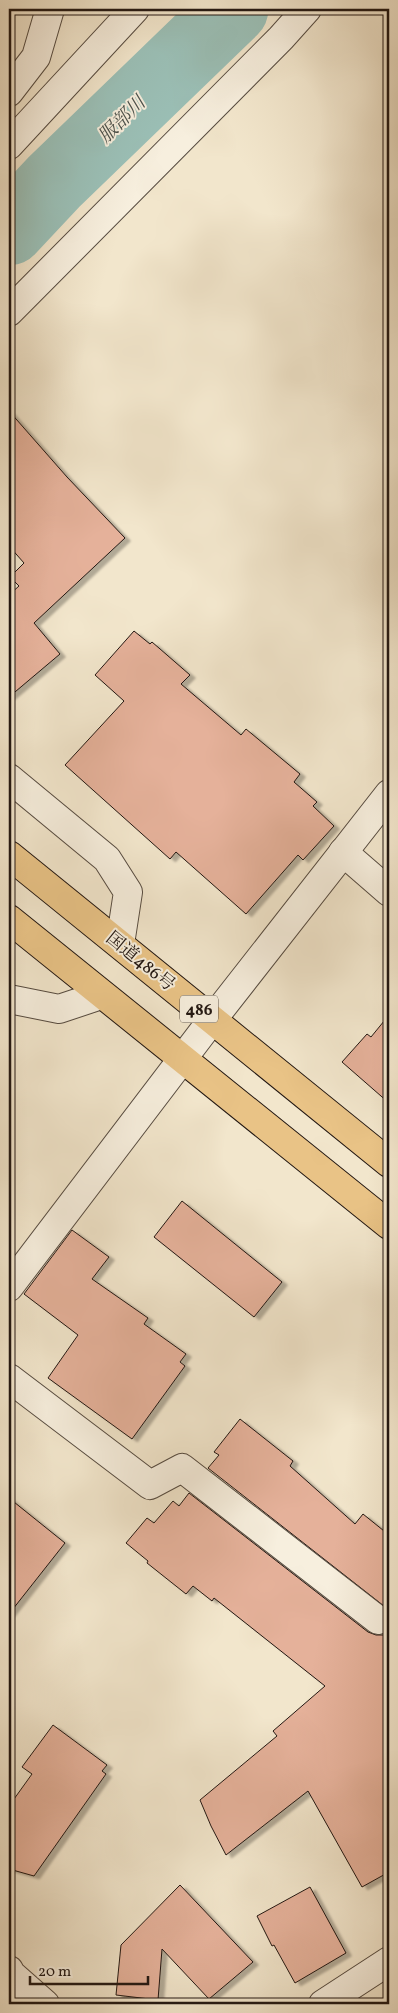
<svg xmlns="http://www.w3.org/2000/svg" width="398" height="2013" viewBox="0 0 398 2013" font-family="Vollkorn,'Noto Serif JP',serif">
<defs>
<filter id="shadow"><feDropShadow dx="5.5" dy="3" stdDeviation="1" flood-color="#0004"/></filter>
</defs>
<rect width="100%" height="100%" fill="#f2e6cc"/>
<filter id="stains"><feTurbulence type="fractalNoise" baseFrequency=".004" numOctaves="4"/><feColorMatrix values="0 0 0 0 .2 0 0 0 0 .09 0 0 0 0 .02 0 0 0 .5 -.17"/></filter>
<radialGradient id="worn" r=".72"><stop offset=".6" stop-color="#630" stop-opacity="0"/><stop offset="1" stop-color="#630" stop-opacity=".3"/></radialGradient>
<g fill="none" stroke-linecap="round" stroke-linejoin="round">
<polyline stroke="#9bc0b7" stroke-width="71" points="9,230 54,182 233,9"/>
</g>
<g fill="#e5b19a" stroke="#221712" filter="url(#shadow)">
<polygon points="9,411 67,477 125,538 34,623 60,654 9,697 9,592 10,594 19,586 10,577 24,563 9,546"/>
<polygon points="134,631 150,644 152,642 190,675 181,684 241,735 246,729 300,774 294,782 317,802 313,806 334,826 303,860 298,855 246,914 176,852 170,859 65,765 124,701 95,675"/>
<polygon points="389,1015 389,1103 342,1062 367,1034 371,1037"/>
<polygon points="182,1201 282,1282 254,1317 154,1237"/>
<polygon points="72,1230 109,1257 92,1279 148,1318 144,1324 186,1354 180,1362 185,1366 132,1439 48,1378 78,1335 24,1294"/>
<polygon points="240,1419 293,1461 290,1466 355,1524 363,1514 389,1535 389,1610 208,1468 219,1455 214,1452"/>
<polygon points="189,1493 368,1632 376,1635 383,1635 389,1630 389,1872 362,1887 308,1791 226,1855 211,1826 200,1800 277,1736 273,1731 325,1686 214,1598 212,1601 193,1586 186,1594 147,1563 148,1561 126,1543 147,1518 154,1523 173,1501 179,1506"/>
<polygon points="9,1498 65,1543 9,1614"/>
<polygon points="53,1725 107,1765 102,1771 106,1774 34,1876 9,1869 9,1806 32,1774 22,1767"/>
<polygon points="180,1885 253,1962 209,1999 162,1949 158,2000 116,1995 121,1945"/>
<polygon points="310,1887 346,1953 295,1983 274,1945 272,1946 257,1916"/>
</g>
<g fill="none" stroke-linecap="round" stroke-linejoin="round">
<defs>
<g id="minor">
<polyline points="9,92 36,57 50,9"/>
<polyline points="9,145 135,9"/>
<polyline points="9,312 281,38 307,9"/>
<polyline points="9,778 107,859 128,892 120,944"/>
<polyline points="343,852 389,892"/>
<polyline points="9,999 59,1009 101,995"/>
<polyline points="9,1287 212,1020 389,794"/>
<polyline points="9,1378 150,1485 182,1468 378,1620"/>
<polyline points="9,1970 11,1974 45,2004"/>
<polyline points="9,2000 22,2004"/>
<polyline points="323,2004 389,1961"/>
</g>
<g id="trunk">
<polyline points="9,855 389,1163"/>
<polyline points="9,919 389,1225"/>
</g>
</defs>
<use href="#minor" stroke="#564b40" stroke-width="30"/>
<use href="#trunk" stroke="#221712" stroke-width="30"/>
<use href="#minor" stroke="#f7efde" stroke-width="28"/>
<use href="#trunk" stroke="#e9c386" stroke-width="28"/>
</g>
<g text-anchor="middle" stroke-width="4" stroke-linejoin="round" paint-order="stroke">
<rect fill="#f7efde" stroke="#62584f" stroke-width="1" x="180" y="995.5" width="38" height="27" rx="4"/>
<g font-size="16" font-weight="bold" fill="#221712">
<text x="199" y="1015">486</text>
</g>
<g font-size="18" fill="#221712" stroke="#f7efde">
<text transform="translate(141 961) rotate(39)" y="6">国道486号</text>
</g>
<g font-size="19" font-style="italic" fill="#4c524c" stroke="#f7efde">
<text transform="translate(121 119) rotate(-45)" y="7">服部川</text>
</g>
</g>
<rect width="398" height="2013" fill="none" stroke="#f2e6cc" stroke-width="30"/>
<rect x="10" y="10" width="378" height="1993" fill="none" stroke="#221712" stroke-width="2.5"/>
<rect x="15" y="15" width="368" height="1983" fill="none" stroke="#221712"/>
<path d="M30 1976v8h118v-8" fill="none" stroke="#221712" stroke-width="2.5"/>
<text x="38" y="1976" font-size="15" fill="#221712" stroke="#f7efde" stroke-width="4" paint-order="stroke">20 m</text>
<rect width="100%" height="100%" filter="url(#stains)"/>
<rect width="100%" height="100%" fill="url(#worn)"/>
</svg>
